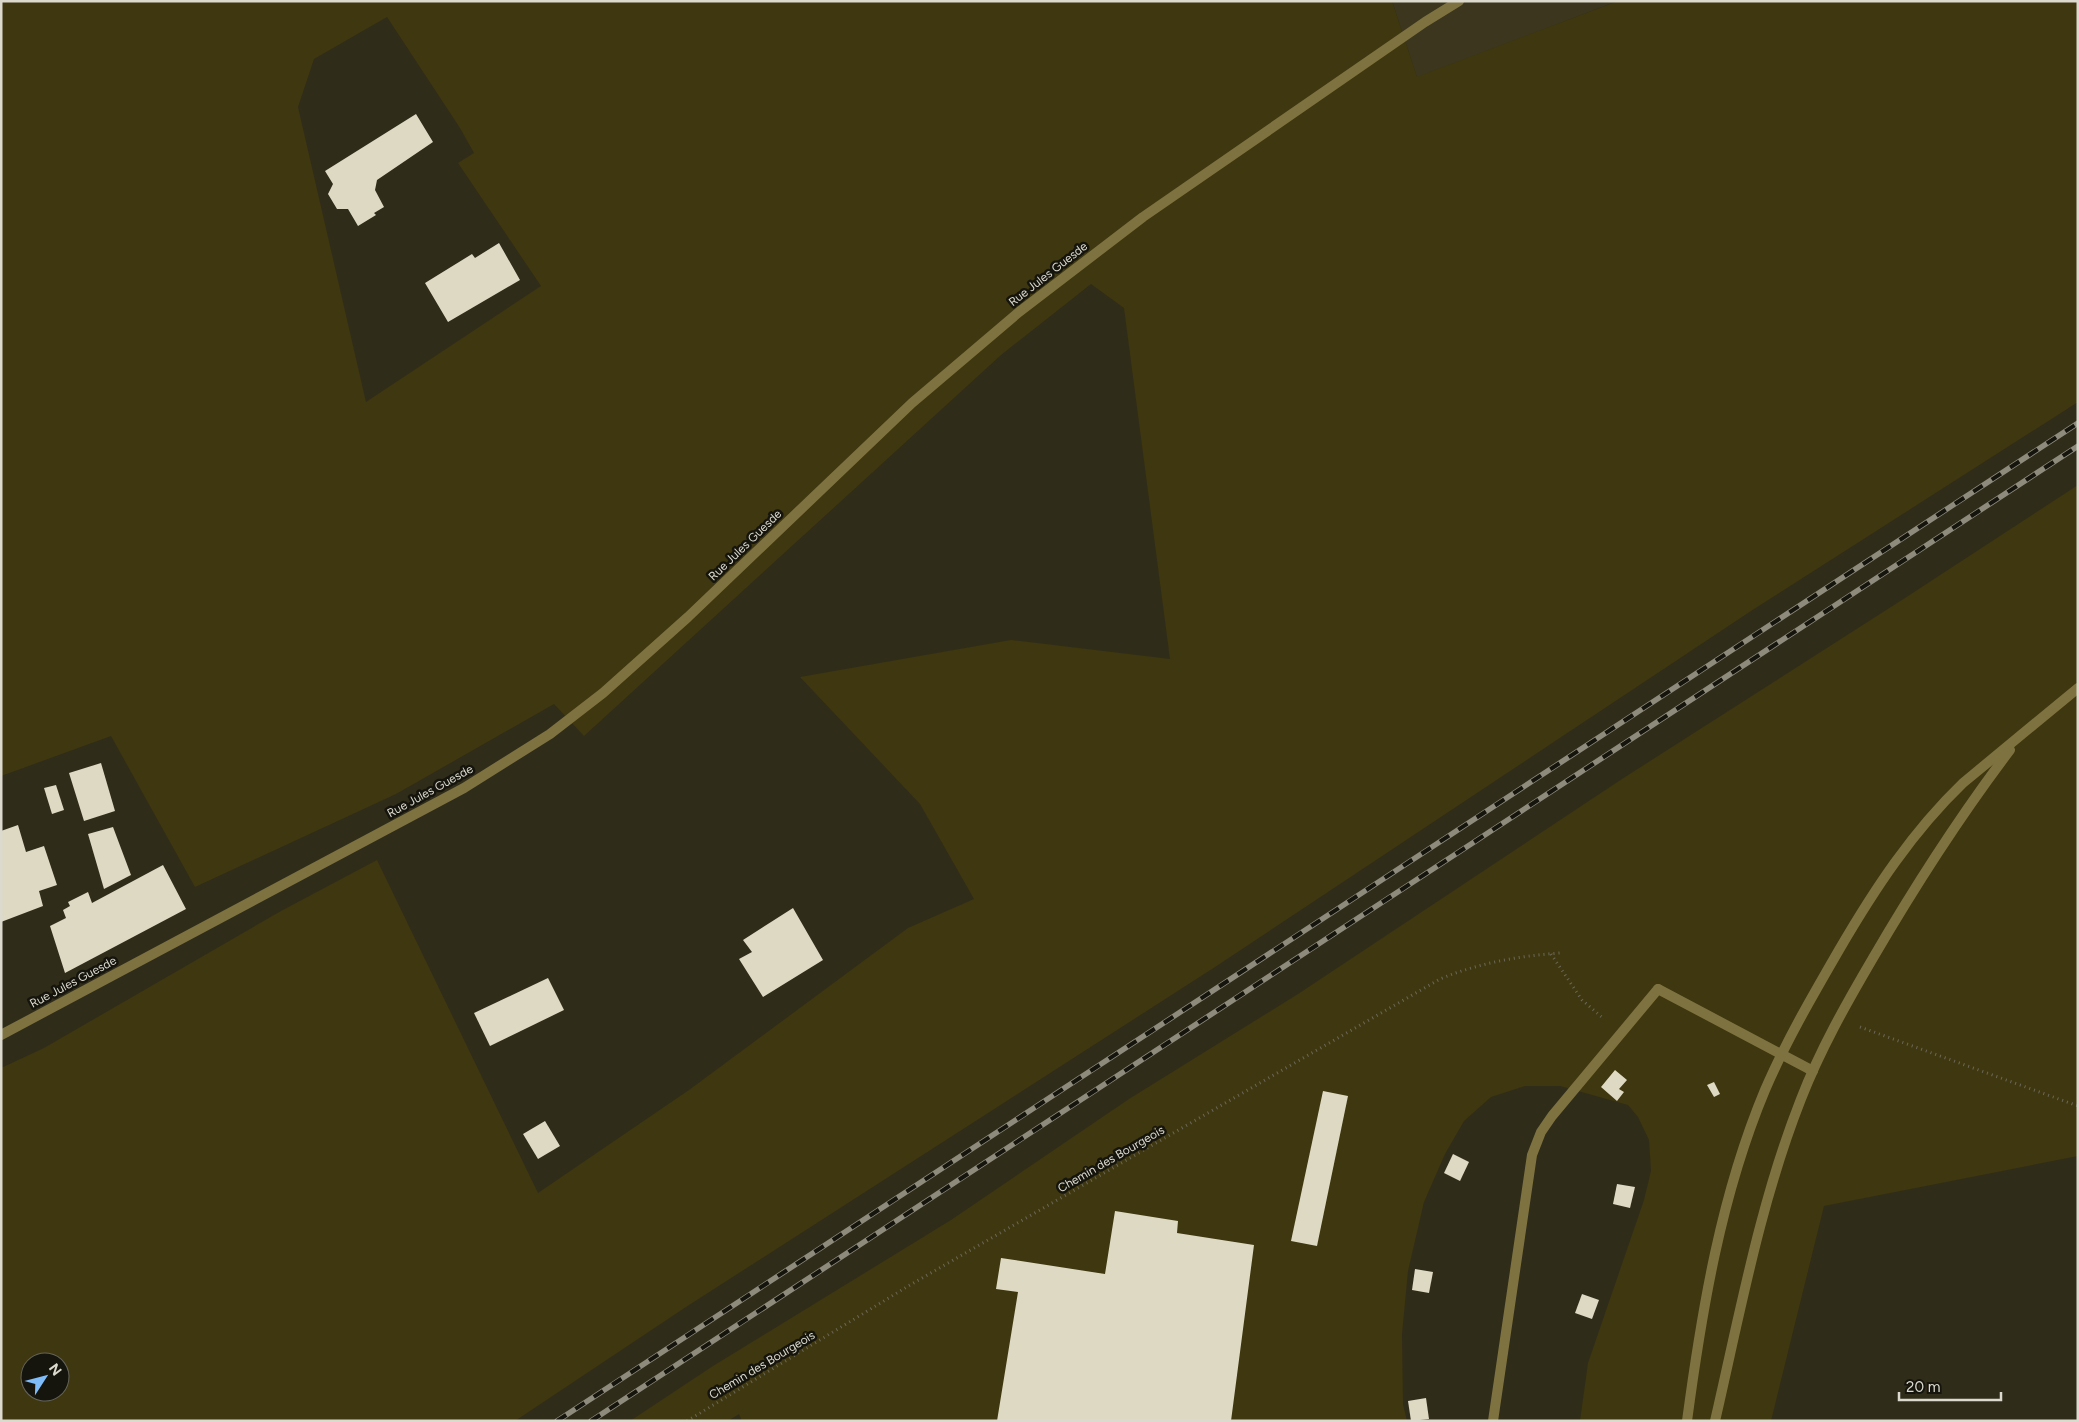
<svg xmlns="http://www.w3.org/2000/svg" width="2079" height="1422" viewBox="0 0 2079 1422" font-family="Figtree,sans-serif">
<rect width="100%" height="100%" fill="#302c1a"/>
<polygon fill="#3b361d" points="1392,1 1618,1 1417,78"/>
<g fill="#3f370f" fill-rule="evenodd">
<path d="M 1,1 L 1392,1 L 1417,77 L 1618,1 L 2078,1 L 2078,402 L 1751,611 L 1212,969 L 686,1307 L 515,1421 L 1,1421 L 1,1068 L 44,1048 L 281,911 L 377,860 L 538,1193 L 689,1090 L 908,928 L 974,899 L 920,804 L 800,677 L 1011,640 L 1170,659 L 1124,308 L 1091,284 L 1001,355 L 584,736 L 554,704 L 396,794 L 195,887 L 111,736 L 1,776 ZM 387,17 L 460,128 L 474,153 L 458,163 L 541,286 L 366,402 L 298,107 L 314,59 ZM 30,1362 L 60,1362 L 60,1392 L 30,1392 Z"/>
<polygon points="2078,485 2078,1156 1824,1206 1771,1421 1580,1421 1588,1363 1644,1200 1651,1171 1649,1140 1638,1117 1628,1105 1560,1086 1525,1086 1491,1097 1464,1121 1445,1154 1424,1202 1408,1271 1402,1334 1403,1404 1407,1421 742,1421 739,1414 728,1421 630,1421 713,1366 951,1220 1129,1099 1298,994 1622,779 1905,598"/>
</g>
<g fill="#ded9c3">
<polygon points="416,114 433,142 377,180 375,190 384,207 374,213 376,215 358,226 348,209 337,209 328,194 333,184 325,171"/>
<polygon points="499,243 520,280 448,322 425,283 472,254 475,258"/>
<polygon points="101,763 115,811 84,821 69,773"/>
<polygon points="56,785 64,810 52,814 44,788"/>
<polygon points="18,825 26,852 44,846 57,885 39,891 43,906 1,922 1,831"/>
<polygon points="113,827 131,875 104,889 88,834"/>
<polygon points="163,865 186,909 65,973 50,926 66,918 63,910 70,906 68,902 88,892 92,903"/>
<polygon points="793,908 823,960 763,997 739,959 752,952 743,940"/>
<polygon points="548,978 564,1010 490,1046 474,1013"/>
<polygon points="1615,1070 1627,1080 1619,1089 1624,1092 1617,1101 1601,1087"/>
<polygon points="1714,1082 1720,1094 1714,1097 1707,1085"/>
<polygon points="1323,1091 1348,1096 1317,1246 1291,1241"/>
<polygon points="545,1121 560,1146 538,1159 523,1134"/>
<polygon points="1453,1154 1469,1162 1460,1181 1444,1173"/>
<polygon points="1617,1184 1635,1187 1630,1208 1613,1204"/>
<polygon points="1115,1211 1178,1221 1177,1233 1254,1245 1231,1421 997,1421 1018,1292 996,1289 1001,1258 1105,1274"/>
<polygon points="1415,1269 1433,1272 1429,1293 1412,1290"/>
<polygon points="1582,1294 1599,1300 1592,1319 1575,1313"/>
<polygon points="1426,1398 1429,1419 1411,1421 1408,1401"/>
</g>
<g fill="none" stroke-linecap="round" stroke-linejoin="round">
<g stroke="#6c6859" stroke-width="3" stroke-dasharray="1 4" stroke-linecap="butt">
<polyline points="1551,954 1582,1000 1604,1019"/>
<polyline points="1860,1027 2078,1106"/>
<path d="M 687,1421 L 910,1285 L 1440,979 C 1479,963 1518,956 1560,953"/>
</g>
<polyline stroke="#7e7340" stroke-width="10" points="1493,1421 1532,1155 1541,1132 1552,1116 1658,989"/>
<g stroke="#7e7340" stroke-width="10">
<polyline points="1658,989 1813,1071"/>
<polyline points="1,1035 464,788 550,734 603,693 688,617 912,403 1019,312 1143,217 1425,22 1459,1"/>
</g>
<g stroke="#7e7340" stroke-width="10">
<path d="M 1687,1421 C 1702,1309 1721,1195 1765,1090 C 1786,1041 1813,995 1839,950 C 1874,890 1912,832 1963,783 L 2078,688"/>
<path d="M 1715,1421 C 1740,1313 1760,1203 1801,1099 C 1820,1050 1846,1004 1873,958 C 1915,886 1960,816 2010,750"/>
</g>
<defs>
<g id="rail">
<polyline points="557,1421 2078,423"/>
<polyline points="591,1421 2078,446"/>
</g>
</defs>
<use href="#rail" stroke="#8e8b7d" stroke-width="5.5"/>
<use href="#rail" stroke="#16150d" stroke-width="4" stroke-dasharray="11" stroke-linecap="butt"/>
</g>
<g text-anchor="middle" stroke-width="5" stroke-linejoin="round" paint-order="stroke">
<g font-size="12" fill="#dcdacf" stroke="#16150d">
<text transform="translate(1048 274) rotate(-38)" y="4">Rue Jules Guesde</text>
<text transform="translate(745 545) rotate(-44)" y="4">Rue Jules Guesde</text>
<text transform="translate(430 791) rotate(-29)" y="4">Rue Jules Guesde</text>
<text transform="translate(73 982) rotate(-28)" y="4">Rue Jules Guesde</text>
<text transform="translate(1111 1159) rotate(-30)" y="4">Chemin des Bourgeois</text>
<text transform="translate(762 1365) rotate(-31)" y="4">Chemin des Bourgeois</text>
</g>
</g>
<rect width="2079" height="1422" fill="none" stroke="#dcdacf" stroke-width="5"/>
<g transform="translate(45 1377) rotate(54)"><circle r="24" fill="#16150d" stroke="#65645b"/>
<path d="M0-4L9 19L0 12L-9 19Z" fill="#7ebdf9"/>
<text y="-8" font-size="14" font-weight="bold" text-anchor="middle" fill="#dcdacf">N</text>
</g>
<path d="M1899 1392v8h102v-8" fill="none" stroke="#dcdacf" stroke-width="2.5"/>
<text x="1906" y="1392" font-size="15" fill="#dcdacf" stroke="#16150d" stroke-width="4" paint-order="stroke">20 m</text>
</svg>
